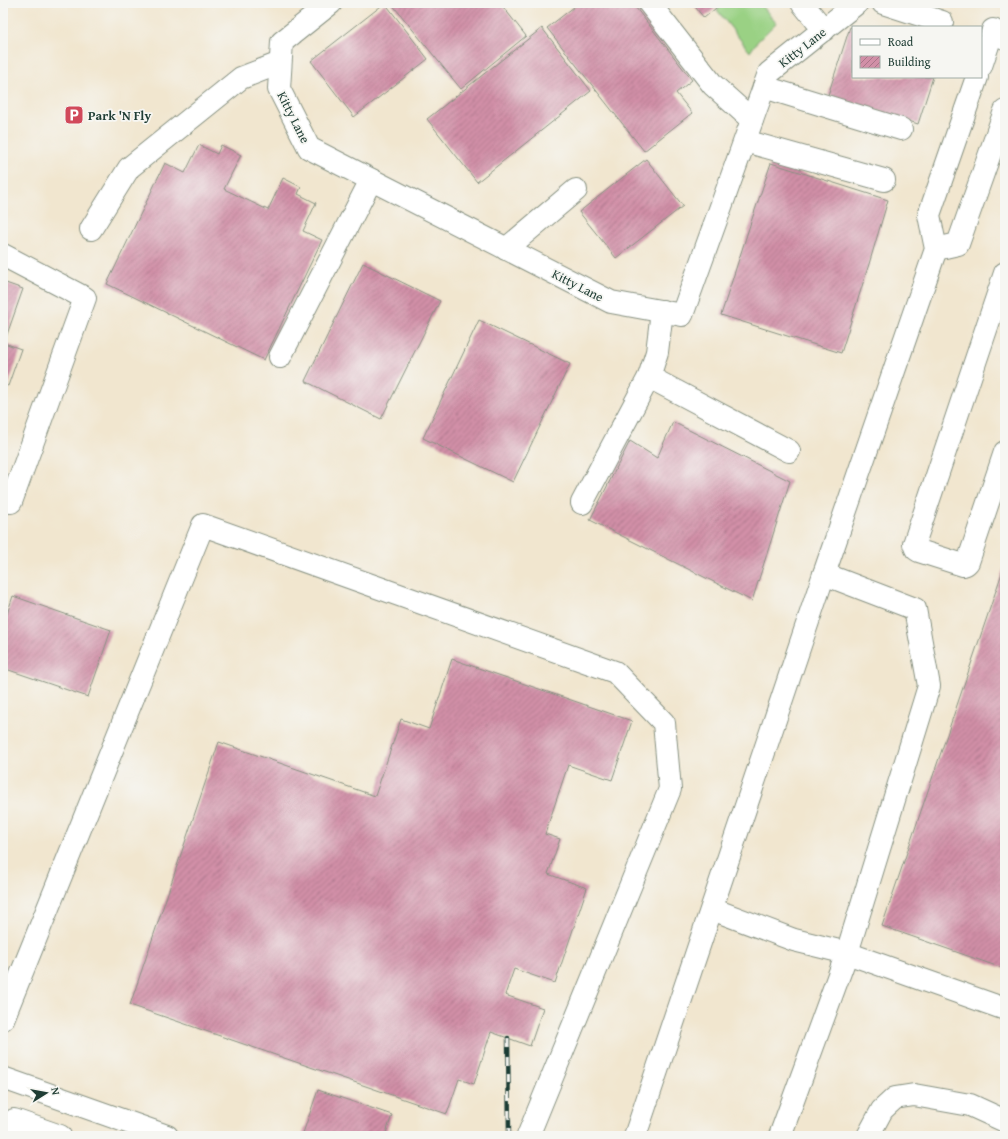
<svg xmlns="http://www.w3.org/2000/svg" width="1008" height="1139" viewBox="0 0 1008 1139" font-family="'Gentium Book Plus',serif">
<defs>
<pattern id="building-hatch" width="6" height="6" patternUnits="userSpaceOnUse"><rect width="6" height="6" fill="#d18fa7"/><path d="M-1 1l2-2M0 6l6-6M5 7l2-2" fill="none" stroke="#a97689"/></pattern>
</defs>
<rect width="100%" height="100%" fill="#f6f6f2"/>
<filter id="ink" filterUnits="userSpaceOnUse"><feTurbulence type="fractalNoise" baseFrequency=".025" numOctaves="2"/><feDisplacementMap in="SourceGraphic" scale="8" xChannelSelector="R" yChannelSelector="G"/><feConvolveMatrix kernelMatrix="1 2 1 2 8 2 1 2 1" color-interpolation-filters="sRGB"/></filter>
<filter id="wash" filterUnits="userSpaceOnUse"><feTurbulence type="fractalNoise" baseFrequency=".012" numOctaves="4" result="noise"/><feDisplacementMap in="SourceGraphic" scale="16" xChannelSelector="R" yChannelSelector="G"/><feGaussianBlur stdDeviation="0.9" result="paint"/><feColorMatrix in="noise" values="0 0 0 0 0 0 0 0 0 0 0 0 0 0 0 0 0 1.4 0 .05"/><feComposite in="paint" operator="in"/></filter>
<g filter="url(#wash)">
<rect width="100%" height="100%" fill="#f1e6cf"/>
<polygon fill="#9ad184" stroke="#5c875c" points="726,3 760,3 776,23 757,42 750,52 717,10"/>
<g id="blocks">
<g fill="url(#building-hatch)">
<polygon points="385,3 428,59 354,117 311,61"/>
<polygon points="391,3 500,3 526,36 461,89"/>
<polygon points="579,3 632,3 692,80 676,93 692,113 644,151 547,28"/>
<polygon points="692,3 722,3 704,18"/>
<polygon points="850,27 853,28 853,77 933,77 918,124 828,95"/>
<polygon points="542,28 591,91 477,182 427,119"/>
<polygon points="199,145 217,154 221,145 241,155 224,189 268,210 283,178 301,187 298,194 316,203 303,231 322,240 264,360 107,284 165,163 185,173"/>
<polygon points="646,159 683,206 616,258 579,212"/>
<polygon points="771,163 888,200 869,264 841,353 721,315 750,225"/>
<polygon points="363,263 440,301 381,419 305,381"/>
<polygon points="3,282 23,289 4,343 21,349 8,386 3,384"/>
<polygon points="479,320 570,364 513,482 423,438"/>
<polygon points="673,422 790,481 752,601 590,520 630,441 657,458"/>
<polygon points="1005,564 1005,969 882,926"/>
<polygon points="13,596 111,630 88,697 3,668 3,626"/>
<polygon points="452,659 632,721 612,780 568,765 545,834 560,839 548,874 587,888 555,983 514,969 505,995 543,1008 530,1046 491,1032 474,1084 459,1079 447,1114 130,1005 219,742 375,796 401,719 429,729"/>
<polygon points="318,1090 392,1115 385,1136 302,1136"/>
</g>
</g>
</g>
<g filter="url(#ink)">
<use href="#blocks" fill-opacity="0" stroke="#889282" stroke-width="1"/>
<g fill="none" stroke-linecap="round" stroke-linejoin="round">
<defs>
<g id="minor">
<polyline points="331,3 282,42 279,89 309,148 611,302 682,315 769,73 857,3"/>
<polyline points="649,3 713,85 752,120"/>
<polyline points="802,3 824,30"/>
<polyline points="883,3 942,22"/>
<polyline points="981,66 993,30 1005,38"/>
<polyline points="764,87 901,129"/>
<polyline points="745,141 884,180"/>
<polyline points="91,229 129,168 241,78 280,63"/>
<polyline points="506,249 576,190"/>
<polyline points="936,249 958,244 1005,111"/>
<polyline points="3,255 85,298 11,502 3,500"/>
<polyline points="1005,273 914,544 916,549 919,551 963,565 966,564 968,562 1005,452"/>
<polyline points="662,311 657,352 649,377 789,451"/>
<polyline points="280,357 371,180"/>
<polyline points="582,503 649,377"/>
<polyline points="824,574 936,249 929,215 977,77"/>
<polyline points="712,909 794,940 847,953 1005,1009"/>
<polyline points="3,1019 203,525 615,672 664,723 670,789 528,1136"/>
<polyline points="3,1078 167,1136"/>
<polyline points="8,1136 14,1120 60,1136"/>
<polyline points="635,1136 824,574 915,609 929,686 847,953 780,1136"/>
<polyline points="868,1136 882,1110 895,1098 914,1095 970,1105 1005,1121"/>
</g>
</defs>
<use href="#minor" stroke="#889282" stroke-width="24"/>
<use href="#minor" stroke="#fff" stroke-width="22"/>
<defs>
<polyline id="rail" points="508,1038 509,1136"/>
</defs>
<use href="#rail" stroke="#1f3d34" stroke-width="4.5"/>
<use href="#rail" stroke="#f6f6f2" stroke-width="3" stroke-dasharray="9" stroke-linecap="butt"/>
</g>
</g>
<defs>
<symbol id="parking-square" viewBox="-11 -11 22 22"><rect x="-9" y="-9" width="18" height="18" rx="4" fill="#d1495b" stroke="#f6f6f2"/><path d="M-3.5-5.5H1a3.5 3.5 0 0 1 0 7H-1V5.5H-3.5ZM-1-3.4V-.6H.8a1.4 1.4 0 0 0 0-2.8Z" fill="#fff"/></symbol>
</defs>
<g fill-rule="evenodd">
<use href="#parking-square" x="63" y="104" width="22" height="22"/>
</g>
<g text-anchor="middle" stroke-width="3.5" stroke-linejoin="round" paint-order="stroke">
<g font-size="13" fill="#1f3d34" stroke="#f6f6f2">
<text transform="translate(802 47) rotate(-38)" y="5">Kitty Lane</text>
<text transform="translate(294 117) rotate(63)" y="5">Kitty Lane</text>
<text transform="translate(578 285) rotate(27)" y="5">Kitty Lane</text>
</g>
<g font-size="13" font-weight="bold" fill="#1f3d34" stroke="#f6f6f2" text-anchor="start">
<text x="88" y="120">Park 'N Fly</text>
</g>
</g>
<rect width="1008" height="1139" fill="none" stroke="#f6f6f2" stroke-width="16"/>
<rect x="852" y="26" width="130" height="52" fill="#f6f6f2" stroke="#a0aca6"/>
<rect x="860" y="39" width="20" height="6" fill="#ffffff" stroke="#a0aca6"/>
<text x="888" y="46" font-size="12" fill="#1f3d34">Road</text>
<rect x="860" y="56" width="20" height="12" fill="url(#building-hatch)" stroke="#a0aca6"/>
<text x="888" y="66" font-size="12" fill="#1f3d34">Building</text>
<g transform="translate(46 1093) rotate(79)" stroke="#f6f6f2" stroke-width="3" paint-order="stroke">
<path d="M0-3L7 15L0 10L-7 15Z" fill="#1f3d34"/>
<text y="-6" font-size="11" font-weight="bold" text-anchor="middle" fill="#1f3d34">N</text>
</g>
</svg>
